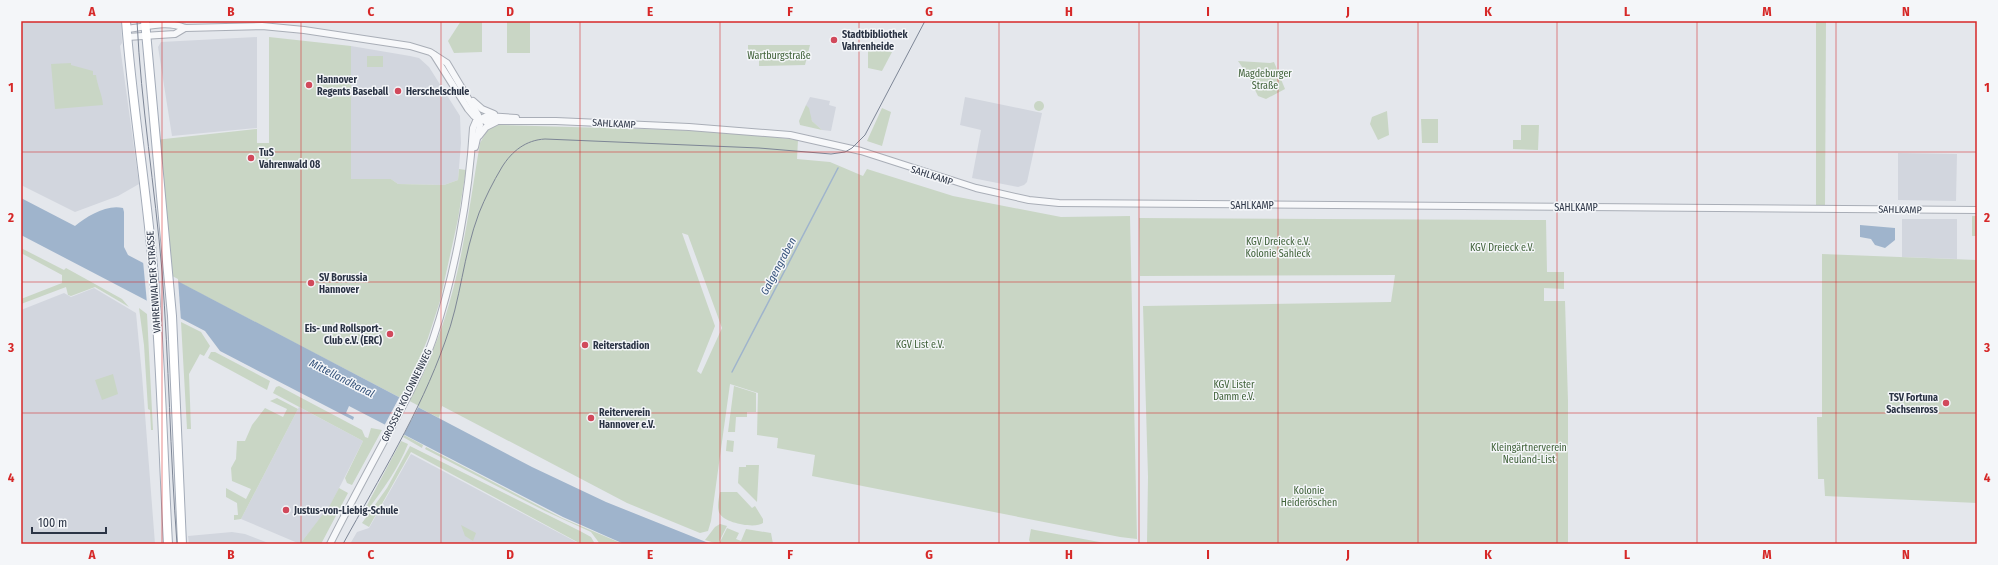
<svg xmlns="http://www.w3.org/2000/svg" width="1998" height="565" viewBox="0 0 1998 565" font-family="'Fira Sans Condensed',sans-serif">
<rect width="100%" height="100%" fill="#e4e7ec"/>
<g fill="#d2d6de">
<polygon points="21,21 121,21 122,43 120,46 139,184 118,196 75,212 21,185"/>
<polygon points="257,37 257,128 172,136 158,47 161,42"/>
<polygon points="351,46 410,56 419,58 429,67 460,116 461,143 458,180 444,185 398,184 391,179 351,179"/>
<polygon points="810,97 830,101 829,105 836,107 831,131 822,130 812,121 806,105"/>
<polygon points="965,97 1042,113 1027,182 1024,185 1018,187 972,178 981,130 960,125"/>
<polygon points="1898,153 1957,154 1956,201 1898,200"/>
<polygon points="1902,219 1957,219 1957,259 1902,257"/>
<polygon points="94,288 136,313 142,375 155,544 21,544 21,310 64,293 71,297"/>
<polygon points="299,407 363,441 330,506 300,544 241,519"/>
<polygon points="411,454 580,544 350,544 357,532 369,528"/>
<polygon points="232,532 245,534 271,544 189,544 188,536"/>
</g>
<g fill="#c9d6c5" fill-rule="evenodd">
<polygon points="461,21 482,21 482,52 454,53 448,41"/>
<rect x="507" y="21" width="23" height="32"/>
<polygon points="1816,21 1826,21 1825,208 1816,208"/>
<path d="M 269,37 L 351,46 L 351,179 L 391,179 L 398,184 L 444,185 L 458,180 L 459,169 L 466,170 L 458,219 L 440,301 L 428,338 L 413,375 L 409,394 C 421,383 425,370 431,355 C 460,288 468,214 480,143 L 488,129 L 498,125 L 679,130 L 739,133 L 798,140 L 797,159 L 830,162 L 863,176 L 867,169 L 953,196 L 1061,217 L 1130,216 L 1137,539 L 1120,537 L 812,476 L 815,455 L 777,448 L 778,438 L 757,435 L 758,393 L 730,384 L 711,521 L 708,531 L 700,533 L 627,503 L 442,406 L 439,418 L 169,277 L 155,140 L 257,129 L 257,143 L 269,143 ZM 682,233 L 688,235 L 722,328 L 701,374 L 697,371 L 715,326 Z"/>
<polygon points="748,45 810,45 805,65 759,66 759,57 748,57"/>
<polygon points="868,48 892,52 882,71 868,68"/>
<rect x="367" y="56" width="16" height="11"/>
<polygon points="1238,61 1270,63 1274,62 1285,89 1266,99 1258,96 1247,74"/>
<path d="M 71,63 L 71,65 L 93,71 L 93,75 L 96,75 C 97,85 102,94 103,105 L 55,109 L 51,64 Z"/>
<circle cx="1039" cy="106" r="5"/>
<polygon points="806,105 809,108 812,121 822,130 800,125 799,121"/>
<polygon points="882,108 891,112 882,146 867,141"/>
<polygon points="1387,111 1389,135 1378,140 1370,124 1372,117"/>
<polygon points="1421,119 1438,119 1438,143 1422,143"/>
<polygon points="1521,125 1539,125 1538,150 1513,149 1513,140 1521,140"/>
<polygon points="1972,216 1977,216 1977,259 1977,236 1972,236"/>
<polygon points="1139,218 1546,220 1547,272 1564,272 1564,289 1544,288 1544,301 1565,301 1568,401 1568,544 1147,544 1148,477 1143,306 1391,302 1395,275 1140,276"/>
<polygon points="21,248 64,270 66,268 122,299 129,307 95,287 71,296 68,295 66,287 21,304 21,299 62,283 62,275 21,253"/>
<polygon points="1822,254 1977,260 1977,503 1825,496 1824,479 1818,479 1817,417 1822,417"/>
<polygon points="139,308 147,314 153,430 151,430 150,410 148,409 144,345"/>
<polygon points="181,322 201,332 210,346 204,356 200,354 189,374 191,429 187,429"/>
<polygon points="211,352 215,352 270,381 267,390 208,358"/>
<polygon points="113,374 118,394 102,400 95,380"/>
<polygon points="279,386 362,430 365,437 368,438 371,428 382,430 352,485 347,483 345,478 363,441 273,393 276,387"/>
<polygon points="734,386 756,393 756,412 747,412 747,417 736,417 735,432 728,432"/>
<polygon points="277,398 298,409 241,519 234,520 234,515 238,515 237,503 226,497 226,488 246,499 251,489 232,481 231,468 236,459 237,441 245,441 252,425 265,408 283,417 287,409 270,401"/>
<polygon points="404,435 423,445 422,448 403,437"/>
<polygon points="727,440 734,441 733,452 726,451"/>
<path d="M 401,441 L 408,444 C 398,469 382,491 366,512 L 364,511 Z"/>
<polygon points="410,446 580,531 591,537 595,544 581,544 411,452 369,527 362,523 387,488"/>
<polygon points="426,447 562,518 623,544 600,544 591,532 545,511 425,449"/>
<polygon points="746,465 759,465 757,502 738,483 739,467 746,467"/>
<polygon points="339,488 348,493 321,544 300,544 330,505"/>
<path d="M 720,492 L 737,492 L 752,508 L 755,506 L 763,519 L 763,523 C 755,529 725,523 720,514 C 716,508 719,498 720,492 Z"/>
<polygon points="720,524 727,526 718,544 705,540 715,527"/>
<polygon points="461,525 476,533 473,541 465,536"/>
<polygon points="727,528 739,533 736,539 741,541 746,529 771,533 773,544 719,544"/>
<polygon points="1031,529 1035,530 1110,544 1031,544 1029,540"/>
</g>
<g fill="#9fb4cc">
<path d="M 21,198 L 75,226 C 87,216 107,204 123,208 L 124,212 L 124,247 L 128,255 L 532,467 L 606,502 L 711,544 L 624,544 L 563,517 L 349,406 L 346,413 L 354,417 L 353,420 L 220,351 L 205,331 L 21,235 Z"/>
<polygon points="1860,225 1895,228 1895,240 1885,248 1875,245 1871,239 1860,237"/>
</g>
<g fill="#e4e7ec">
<polygon points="143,261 178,279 181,321 147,303"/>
<polygon points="400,396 419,406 403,436 384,426"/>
</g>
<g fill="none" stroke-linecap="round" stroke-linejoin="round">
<polyline stroke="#9fb4cc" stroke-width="1.5" points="732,372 838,168"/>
<defs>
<g id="minor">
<path d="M 127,29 C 147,27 166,20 185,28 L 262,26 L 304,30 L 410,46 L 430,52 L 447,63 L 478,115 L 480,125 L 475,147"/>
<polyline points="127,37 175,34 185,28"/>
<polyline points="434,55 468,109 474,116 485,121 556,121 689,127 790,135 861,151 976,188 1029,200 1059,203 1977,210"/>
<polyline points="473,101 482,109 494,114"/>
<polyline points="479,136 486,127 496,122"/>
<path d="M 330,544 C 349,506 369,469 389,432 C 405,402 422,371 433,339 C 455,274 469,197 473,128 L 476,121 L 487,116 L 516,118"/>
</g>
<g id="major">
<path d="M 126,21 C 132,103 146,185 153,267 C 161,359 163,452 168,544"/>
<polyline points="145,21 172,316 182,544"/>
</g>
</defs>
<use href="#minor" stroke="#a9aeb7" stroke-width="8"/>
<use href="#major" stroke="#a3abb8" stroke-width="10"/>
<use href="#minor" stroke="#f7f8fa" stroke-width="6"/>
<use href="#major" stroke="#fff" stroke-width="8"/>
<g stroke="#7d8696" stroke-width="1">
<path d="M 137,21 C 141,105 155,188 162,271 C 169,362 170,453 177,544"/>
<path d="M 343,544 C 379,478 420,413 445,342 C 461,300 463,255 479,213 C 485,198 493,182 502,167 C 512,151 526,140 545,139 L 759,148 L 831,154 L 845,152 L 852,148 L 865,135 L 925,21"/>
</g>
</g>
<path fill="none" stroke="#d62828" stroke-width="1" stroke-opacity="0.55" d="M 162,21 L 162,544M 301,21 L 301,544M 441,21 L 441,544M 580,21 L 580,544M 720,21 L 720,544M 859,21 L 859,544M 999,21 L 999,544M 1139,21 L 1139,544M 1278,21 L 1278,544M 1418,21 L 1418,544M 1557,21 L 1557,544M 1697,21 L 1697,544M 1836,21 L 1836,544M 21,152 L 1977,152M 21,282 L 1977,282M 21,413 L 1977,413"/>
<g fill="#d1495b" stroke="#f4f6f9" stroke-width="1.5">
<circle cx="834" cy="40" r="4"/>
<circle cx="309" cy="85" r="4"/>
<circle cx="398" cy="91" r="4"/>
<circle cx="251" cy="158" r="4"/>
<circle cx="311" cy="283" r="4"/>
<circle cx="390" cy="334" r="4"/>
<circle cx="585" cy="345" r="4"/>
<circle cx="1946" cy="403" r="4"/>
<circle cx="591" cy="418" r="4"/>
<circle cx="286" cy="510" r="4"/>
</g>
<g text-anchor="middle" stroke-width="3" stroke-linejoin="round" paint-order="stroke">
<g font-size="10" font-weight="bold" fill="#2b3445" stroke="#f4f6f9" text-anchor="start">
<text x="842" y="38">Stadtbibliothek<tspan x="842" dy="12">Vahrenheide</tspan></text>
<text x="317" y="83">Hannover<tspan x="317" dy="12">Regents Baseball</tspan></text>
<text x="406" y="95">Herschelschule</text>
<text x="259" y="156">TuS<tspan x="259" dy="12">Vahrenwald 08</tspan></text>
<text x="319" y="281">SV Borussia<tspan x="319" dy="12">Hannover</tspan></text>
<text x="382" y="332" text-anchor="end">Eis- und Rollsport-<tspan x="382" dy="12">Club e.V. (ERC)</tspan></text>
<text x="593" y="349">Reiterstadion</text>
<text x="1938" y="401" text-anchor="end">TSV Fortuna<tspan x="1938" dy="12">Sachsenross</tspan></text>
<text x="599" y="416">Reiterverein<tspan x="599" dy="12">Hannover e.V.</tspan></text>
<text x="294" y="514">Justus-von-Liebig-Schule</text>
</g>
<g font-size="10" fill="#3f6138" stroke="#f4f6f9">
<text x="779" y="59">Wartburgstraße</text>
<text x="1265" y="77">Magdeburger<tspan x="1265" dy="12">Straße</tspan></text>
<text x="1278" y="245">KGV Dreieck e.V.<tspan x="1278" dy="12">Kolonie Sahleck</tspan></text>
<text x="1502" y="251">KGV Dreieck e.V.</text>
<text x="920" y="348">KGV List e.V.</text>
<text x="1234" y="388">KGV Lister<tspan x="1234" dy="12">Damm e.V.</tspan></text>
<text x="1529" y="451">Kleingärtnerverein<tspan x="1529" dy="12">Neuland-List</tspan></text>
<text x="1309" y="494">Kolonie<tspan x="1309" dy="12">Heideröschen</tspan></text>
</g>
<g font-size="10" fill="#2b3445" stroke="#f4f6f9">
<text transform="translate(614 123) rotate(3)" y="4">SAHLKAMP</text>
<text transform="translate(932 175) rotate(18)" y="4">SAHLKAMP</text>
<text x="1252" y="209">SAHLKAMP</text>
<text x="1576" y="211">SAHLKAMP</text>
<text transform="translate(1900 209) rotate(1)" y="4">SAHLKAMP</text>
<text transform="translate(153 282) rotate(-94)" y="4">VAHRENWALDER STRASSE</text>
<text transform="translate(406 395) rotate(-64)" y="4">GROSSER KOLONNENWEG</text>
</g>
<g font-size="11" font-style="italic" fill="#34527a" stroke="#f4f6f9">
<text transform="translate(778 266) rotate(-62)" y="4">Galgengraben</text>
<text transform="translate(342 378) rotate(27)" y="4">Mittellandkanal</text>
</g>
</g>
<rect width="1998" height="565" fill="none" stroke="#f4f6f9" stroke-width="44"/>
<path d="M32 527v6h74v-6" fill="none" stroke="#2b3445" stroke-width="2"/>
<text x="38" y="527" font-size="12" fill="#2b3445" stroke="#f4f6f9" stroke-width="3" paint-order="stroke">100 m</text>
<rect x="22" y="22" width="1954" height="521" fill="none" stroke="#d62828" stroke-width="1.5"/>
<g font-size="13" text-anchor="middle" font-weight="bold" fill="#d62828">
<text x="92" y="16">A</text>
<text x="231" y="16">B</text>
<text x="371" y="16">C</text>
<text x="510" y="16">D</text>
<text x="650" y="16">E</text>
<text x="790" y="16">F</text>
<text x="929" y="16">G</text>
<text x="1069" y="16">H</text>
<text x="1208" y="16">I</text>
<text x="1348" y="16">J</text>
<text x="1488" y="16">K</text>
<text x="1627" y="16">L</text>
<text x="1767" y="16">M</text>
<text x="1906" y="16">N</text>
<text x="11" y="92">1</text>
<text x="1987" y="92">1</text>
<text x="11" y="222">2</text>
<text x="1987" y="222">2</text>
<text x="11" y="352">3</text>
<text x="1987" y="352">3</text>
<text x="11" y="482">4</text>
<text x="1987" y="482">4</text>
<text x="92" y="559">A</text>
<text x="231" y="559">B</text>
<text x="371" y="559">C</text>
<text x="510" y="559">D</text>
<text x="650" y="559">E</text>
<text x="790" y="559">F</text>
<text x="929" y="559">G</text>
<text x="1069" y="559">H</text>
<text x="1208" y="559">I</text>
<text x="1348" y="559">J</text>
<text x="1488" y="559">K</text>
<text x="1627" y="559">L</text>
<text x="1767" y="559">M</text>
<text x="1906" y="559">N</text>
</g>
</svg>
